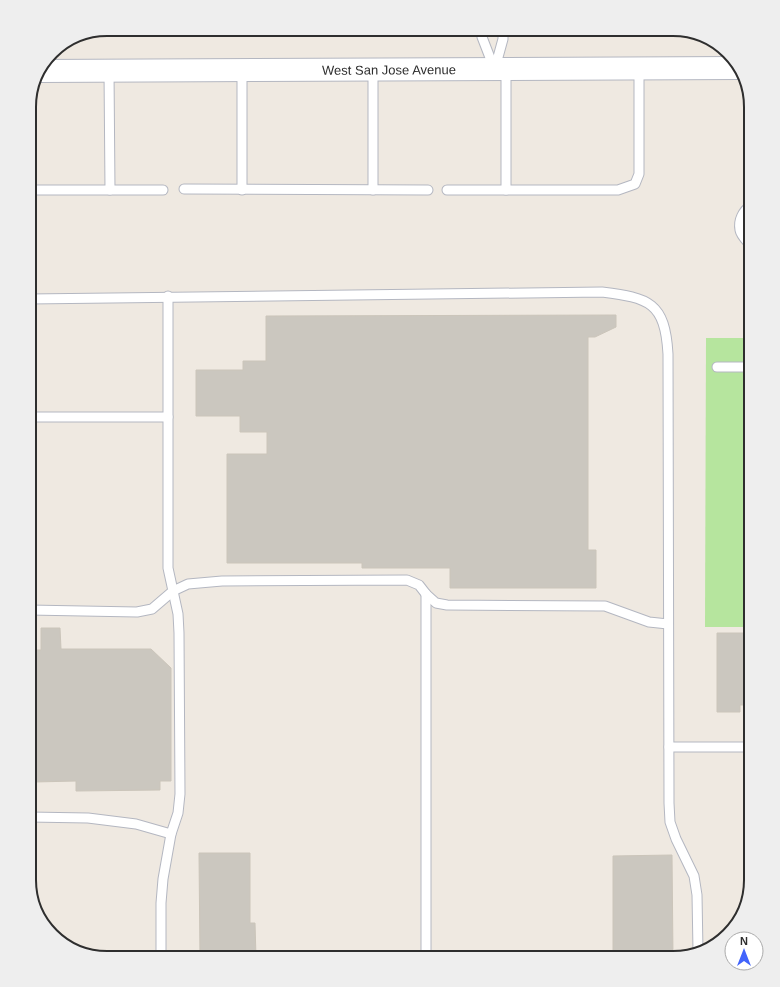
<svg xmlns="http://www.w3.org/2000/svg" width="780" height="987" viewBox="0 0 780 987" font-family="Helvetica,sans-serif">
<rect width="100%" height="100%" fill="#efe9e1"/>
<polygon fill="#b6e59e" points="706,338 751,338 751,627 705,627"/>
<g fill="#cbc7bf" stroke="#cbc5ba">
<polygon points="616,315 616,327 595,337 588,337 588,550 596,550 596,588 450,588 450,568 362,568 362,563 227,563 227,454 267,454 267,432 240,432 240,416 196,416 196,370 243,370 243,361 266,361 266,316"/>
<polygon points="41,628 60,628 61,649 151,649 171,668 171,781 160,781 160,790 76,791 76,781 34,782 33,650 41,650"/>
<polygon points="717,633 751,633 751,716 747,716 747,705 740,705 740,712 717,712"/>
<polygon points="29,712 33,712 34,790 29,790"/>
<polygon points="199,853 250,853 250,923 255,923 256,958 200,958"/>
<polygon points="672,855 673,958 613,958 613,856"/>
</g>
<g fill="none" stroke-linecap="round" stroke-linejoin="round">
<defs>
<g id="service">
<polyline points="482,29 482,37 494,68"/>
<polyline points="495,68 503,39 503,29"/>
<polyline points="373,69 373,190"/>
<polyline points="242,70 242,190"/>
<polyline points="506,70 506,190"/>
<polyline points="109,71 110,190"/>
<polyline points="184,189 428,190"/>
<polyline points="29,190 163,190"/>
<polyline points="447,190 618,190 635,184 639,174 639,68"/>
<path d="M 751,246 C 748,242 741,236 740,230 C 738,220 743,211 751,205"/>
<path d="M 29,299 L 602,292 C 649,298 665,302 668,354 L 669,803 L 670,822 L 676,839 L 694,876 L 697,895 L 698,951"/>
<polyline points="717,367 751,367"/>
<polyline points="29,417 168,417"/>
<polyline points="426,594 426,958"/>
<polyline points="29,610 137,612 152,609 173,591 188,584 222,581 407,580 419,585 426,594 436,603 447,605 605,606 649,622 668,624"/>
<polyline points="669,747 751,747"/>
<polyline points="29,817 88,818 136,824 171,834"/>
<polyline points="161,958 161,903 163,879 171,834 178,813 180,794 179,633 178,614 168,568 168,296"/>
</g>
<g id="tertiary">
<path id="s1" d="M 38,71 L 739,68"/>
</g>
</defs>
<use href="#service" stroke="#b4b7c1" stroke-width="11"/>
<use href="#tertiary" stroke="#b4b7c1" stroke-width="24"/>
<use href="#service" stroke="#fff" stroke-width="9"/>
<use href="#tertiary" stroke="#fff" stroke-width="22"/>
</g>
<g text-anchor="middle" stroke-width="3.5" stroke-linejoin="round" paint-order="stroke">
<g font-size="13" fill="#2e2e2e" stroke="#fff">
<text dy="5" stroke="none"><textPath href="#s1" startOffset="351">West San Jose Avenue</textPath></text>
</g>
</g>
<path d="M0 0H780V987H0ZM107 36H673A71 71 0 0 1 744 107V880A71 71 0 0 1 673 951H107A71 71 0 0 1 36 880V107A71 71 0 0 1 107 36Z" fill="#eee" fill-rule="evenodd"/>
<path fill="none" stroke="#2e2e2e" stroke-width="2" d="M107 36H673A71 71 0 0 1 744 107V880A71 71 0 0 1 673 951H107A71 71 0 0 1 36 880V107A71 71 0 0 1 107 36Z"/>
<g transform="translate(744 951)"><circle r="19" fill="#ffffff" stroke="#ababab"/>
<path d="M0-3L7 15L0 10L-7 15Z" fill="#4264fb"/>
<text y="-6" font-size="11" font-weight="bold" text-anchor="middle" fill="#2e2e2e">N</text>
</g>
</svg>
